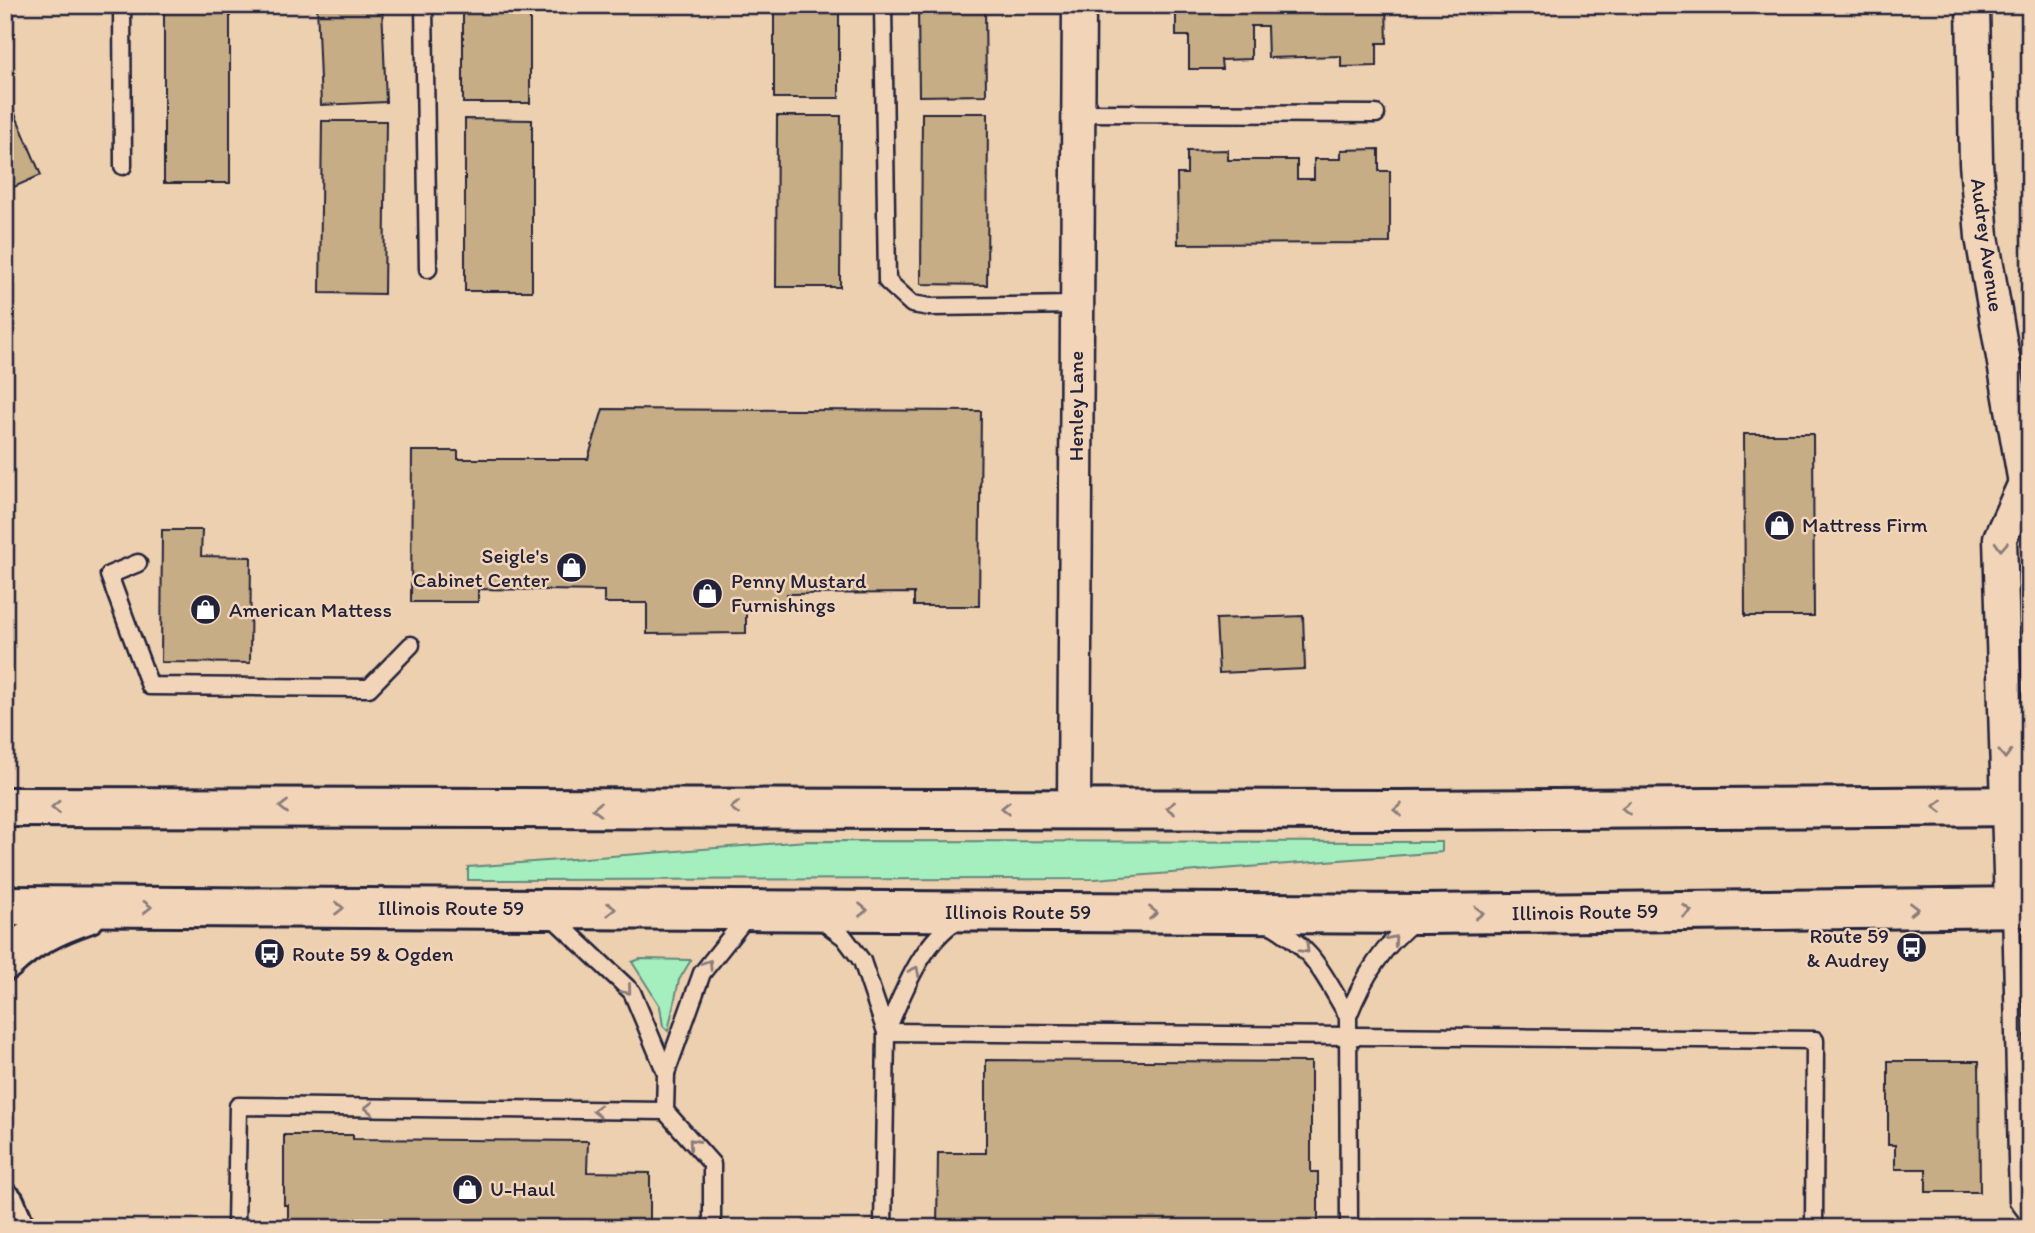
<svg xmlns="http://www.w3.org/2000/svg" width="2035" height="1233" viewBox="0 0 2035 1233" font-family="Itim,sans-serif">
<rect width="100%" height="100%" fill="#edd0b0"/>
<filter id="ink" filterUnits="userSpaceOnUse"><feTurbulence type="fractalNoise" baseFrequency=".0143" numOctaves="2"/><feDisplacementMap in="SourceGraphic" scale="14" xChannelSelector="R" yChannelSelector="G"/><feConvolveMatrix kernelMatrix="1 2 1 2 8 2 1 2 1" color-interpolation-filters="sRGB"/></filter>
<g filter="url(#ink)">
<g fill="#a5efbe" stroke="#64887c" stroke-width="2">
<polygon points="807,841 1442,842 1442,852 1095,879 468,880 468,867"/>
<polygon points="640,959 691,960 679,980 668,1031 663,1026 660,1006 632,962"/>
</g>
<g fill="#c6ad85" stroke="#22223b" stroke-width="2">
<rect x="164" y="5" width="66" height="178"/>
<polygon points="317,5 382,5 386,102 321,105"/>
<rect x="463" y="5" width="67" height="98"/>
<rect x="774" y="5" width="65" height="93"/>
<polygon points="918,5 985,5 986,95 919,96"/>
<polygon points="1176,5 1386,5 1387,43 1377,43 1377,66 1341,67 1341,56 1268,58 1267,26 1251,26 1251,59 1221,60 1222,69 1189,69 1189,36 1176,36"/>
<polygon points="5,90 41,175 5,191"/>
<polygon points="922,113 988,113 987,285 921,284"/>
<polygon points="777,116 841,116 840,287 776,287"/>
<polygon points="465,119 532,120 532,291 465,291"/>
<polygon points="322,121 386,121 384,294 320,293"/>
<polygon points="1379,149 1379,171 1390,171 1390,243 1178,244 1177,174 1187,174 1187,151 1228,150 1228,160 1297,160 1297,179 1314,179 1314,159 1341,159 1341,150"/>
<polygon points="603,409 981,411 979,606 914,606 914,593 787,594 787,605 746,604 746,633 647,634 647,603 604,603 604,591 478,589 478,602 411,602 412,451 458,451 458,459 588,459"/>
<polygon points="1744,434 1813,434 1814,616 1745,616"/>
<polygon points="162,530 202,530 201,556 251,557 250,663 161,662"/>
<polygon points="1303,616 1305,669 1219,673 1216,619"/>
<polygon points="986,1060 1311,1062 1311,1172 1318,1172 1318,1228 937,1228 938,1153 986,1153"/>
<polygon points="1888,1061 1979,1061 1980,1192 1926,1192 1926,1169 1895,1169 1895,1145 1888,1145"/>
<polygon points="284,1135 353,1135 353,1139 588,1141 587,1172 650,1173 650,1228 288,1228 288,1205 284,1205"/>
</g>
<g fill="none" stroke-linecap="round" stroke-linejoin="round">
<defs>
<g id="lane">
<polyline points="122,5 123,166"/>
<polyline points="424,5 428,269"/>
<polyline points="883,5 887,281 912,304 930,307 1076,305"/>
<polyline points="1078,113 1376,114"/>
<polyline points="138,563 109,575 150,686 369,688 411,645"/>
<polyline points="2011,907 2018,1201 2030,1217"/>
<polyline points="550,915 632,992 666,1073"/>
<polyline points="817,917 844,937 862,961 886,1032 883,1228"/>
<path d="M 1266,922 C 1313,947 1322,972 1348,1016"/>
<polyline points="886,1032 1815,1040 1814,1228"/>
<path d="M 886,1032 C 903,993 921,942 959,919"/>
<polyline points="236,1228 238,1106 665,1111"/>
<polyline points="712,1228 712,1164 665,1111 666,1073 702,973 749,914"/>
<path d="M 1349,1228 L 1348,1016 C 1363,978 1383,945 1416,920"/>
</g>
<g id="street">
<polyline points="1973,5 1976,163 1982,237 2025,483 2030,493"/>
<polyline points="1074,807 1079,5"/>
<polyline points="2011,907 2000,538 2025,483"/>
</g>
<g id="primary">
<polyline points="5,807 1399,810 2030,806"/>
<polyline points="5,906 1423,914 2030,907"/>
<path d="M 5,961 C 30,937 55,925 87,914"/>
<polyline points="5,1204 15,1228"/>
</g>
</defs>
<use href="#lane" stroke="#22223b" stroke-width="21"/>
<use href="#street" stroke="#22223b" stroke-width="37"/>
<use href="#primary" stroke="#22223b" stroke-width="44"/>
<use href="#lane" stroke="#f2d5b9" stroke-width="16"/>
<use href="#street" stroke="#f2d5b9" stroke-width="32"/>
<use href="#primary" stroke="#f2d5b9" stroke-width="38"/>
</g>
<defs><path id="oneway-chevron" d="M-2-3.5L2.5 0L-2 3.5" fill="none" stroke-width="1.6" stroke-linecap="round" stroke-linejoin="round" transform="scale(1.75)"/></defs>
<g stroke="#8a7c7a">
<use href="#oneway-chevron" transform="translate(2001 546) rotate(93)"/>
<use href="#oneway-chevron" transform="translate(2005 754) rotate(88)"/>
<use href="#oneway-chevron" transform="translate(1938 806) rotate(180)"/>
<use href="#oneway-chevron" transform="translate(56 807) rotate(-180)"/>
<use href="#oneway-chevron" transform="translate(284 807) rotate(-180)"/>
<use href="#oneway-chevron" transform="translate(735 808) rotate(180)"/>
<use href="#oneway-chevron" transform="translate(1006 808) rotate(180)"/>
<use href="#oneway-chevron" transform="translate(1171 808) rotate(-180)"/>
<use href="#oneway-chevron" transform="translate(1626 808) rotate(180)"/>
<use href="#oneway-chevron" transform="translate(597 809) rotate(-180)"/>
<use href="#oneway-chevron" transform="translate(1398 810) rotate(-180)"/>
<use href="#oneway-chevron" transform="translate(147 907)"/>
<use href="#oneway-chevron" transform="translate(339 908)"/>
<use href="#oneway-chevron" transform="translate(611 909)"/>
<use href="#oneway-chevron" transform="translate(1914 909) rotate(-1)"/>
<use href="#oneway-chevron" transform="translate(863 910) rotate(1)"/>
<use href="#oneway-chevron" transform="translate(1687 911) rotate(-1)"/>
<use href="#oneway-chevron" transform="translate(1153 913)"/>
<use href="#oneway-chevron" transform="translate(1479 913)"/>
<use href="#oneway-chevron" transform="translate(1393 940) rotate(-49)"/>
<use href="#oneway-chevron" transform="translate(1305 949) rotate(46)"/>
<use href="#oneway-chevron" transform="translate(708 964) rotate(-56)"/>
<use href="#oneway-chevron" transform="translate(915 971) rotate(-63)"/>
<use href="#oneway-chevron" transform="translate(627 990) rotate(50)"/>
<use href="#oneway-chevron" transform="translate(369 1108) rotate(-179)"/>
<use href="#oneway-chevron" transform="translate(597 1111) rotate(-179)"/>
<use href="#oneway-chevron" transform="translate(693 1143) rotate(-132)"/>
</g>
</g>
<defs>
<symbol id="shop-disc" viewBox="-11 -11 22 22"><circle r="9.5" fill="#22223b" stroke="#f2d5b9"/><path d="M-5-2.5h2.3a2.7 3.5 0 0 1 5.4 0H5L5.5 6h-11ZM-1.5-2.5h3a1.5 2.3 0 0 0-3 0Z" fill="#fff"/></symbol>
<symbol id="bus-disc" viewBox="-11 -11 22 22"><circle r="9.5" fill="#22223b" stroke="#f2d5b9"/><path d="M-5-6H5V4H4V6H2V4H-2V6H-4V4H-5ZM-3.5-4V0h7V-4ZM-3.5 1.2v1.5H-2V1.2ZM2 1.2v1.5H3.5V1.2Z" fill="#fff"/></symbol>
</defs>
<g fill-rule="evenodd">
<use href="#shop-disc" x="1762" y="508" width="35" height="35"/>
<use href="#shop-disc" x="554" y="550" width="35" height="35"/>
<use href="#shop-disc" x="690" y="576" width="35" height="35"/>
<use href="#shop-disc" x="188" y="592" width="35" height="35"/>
<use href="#bus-disc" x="1894" y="930" width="35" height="35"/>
<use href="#bus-disc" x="252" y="936" width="35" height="35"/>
<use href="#shop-disc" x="450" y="1172" width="35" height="35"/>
</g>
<g text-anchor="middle" stroke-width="5" stroke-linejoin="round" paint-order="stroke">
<g font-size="21" fill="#22223b" stroke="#f2d5b9">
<text transform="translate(1987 245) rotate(82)" y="7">Audrey Avenue</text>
<text transform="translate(1076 406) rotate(-90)" y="7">Henley Lane</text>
<text x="451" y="915">Illinois Route 59</text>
<text x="1018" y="919">Illinois Route 59</text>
<text transform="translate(1585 912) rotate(-1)" y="7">Illinois Route 59</text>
</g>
<g font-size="21" fill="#22223b" stroke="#f2d5b9" text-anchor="start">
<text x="1802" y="532">Mattress Firm</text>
<text x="549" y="563" text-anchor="end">Seigle's<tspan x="549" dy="24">Cabinet Center</tspan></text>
<text x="731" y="588">Penny Mustard<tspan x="731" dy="24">Furnishings</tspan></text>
<text x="229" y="617">American Mattess</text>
<text x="1889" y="943" text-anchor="end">Route 59<tspan x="1889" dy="24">&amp; Audrey</tspan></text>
<text x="292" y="961">Route 59 &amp; Ogden</text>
<text x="490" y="1196">U-Haul</text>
</g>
</g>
<rect width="2035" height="1233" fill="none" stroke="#f2d5b9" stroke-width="28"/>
<rect x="14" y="14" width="2007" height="1205" fill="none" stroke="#22223b" stroke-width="2.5" filter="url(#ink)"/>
</svg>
